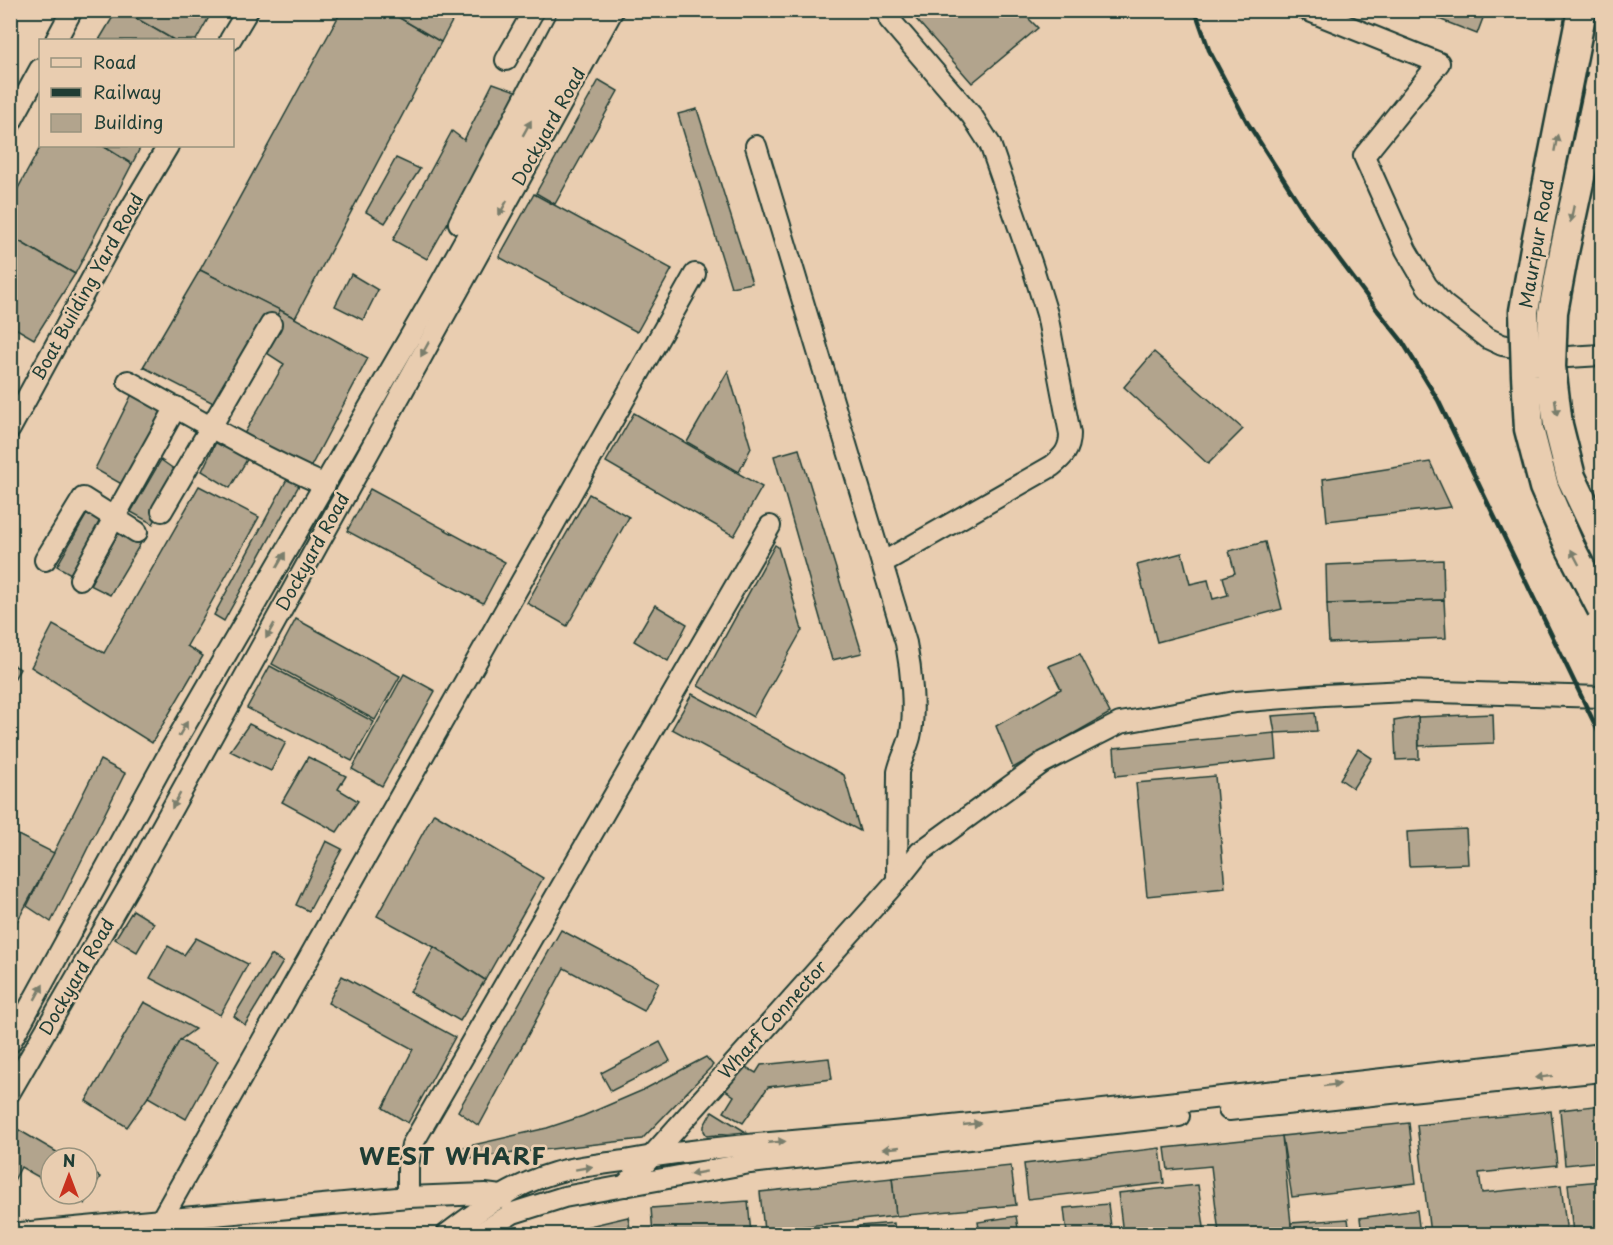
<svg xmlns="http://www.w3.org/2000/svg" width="1613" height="1245" viewBox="0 0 1613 1245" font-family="'Playpen Sans',sans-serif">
<rect width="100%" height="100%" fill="#e9cdb0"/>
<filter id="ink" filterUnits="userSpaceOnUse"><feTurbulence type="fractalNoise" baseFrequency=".0167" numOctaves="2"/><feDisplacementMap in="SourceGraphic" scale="12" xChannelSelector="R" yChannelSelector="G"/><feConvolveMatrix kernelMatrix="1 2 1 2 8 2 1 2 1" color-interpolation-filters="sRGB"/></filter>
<g filter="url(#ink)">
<g fill="#b2a48d" stroke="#1f3d34" stroke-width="1.5">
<polygon points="117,10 122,10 174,40 99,40"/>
<polygon points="122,10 213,10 196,40 174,40"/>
<polygon points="342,10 386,10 441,42 295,318 200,270"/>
<polygon points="386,10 458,10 441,42"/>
<polygon points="908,10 1020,10 1038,28 972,83"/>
<polygon points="1416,10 1486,10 1477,34"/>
<polygon points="599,80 618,91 555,204 536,193"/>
<polygon points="493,83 521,93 427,259 393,240 452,131 464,140"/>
<polygon points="697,109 752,283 731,287 678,114"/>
<polygon points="41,146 103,146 132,164 75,274 10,236 10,203"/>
<polygon points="103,146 141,146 132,164"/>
<polygon points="396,158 420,169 385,223 366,212"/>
<polygon points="534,194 672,269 637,332 499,257"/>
<polygon points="10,236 75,274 34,339 10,325"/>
<polygon points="200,270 280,310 225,409 143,367"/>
<polygon points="351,274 378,290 363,320 335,306"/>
<polygon points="280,310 368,358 309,470 244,434 284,364 259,348"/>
<polygon points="1154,352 1243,429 1208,464 1124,387"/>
<polygon points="728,371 751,448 739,472 687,442"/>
<polygon points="135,388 168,406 125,486 95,469"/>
<polygon points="634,413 762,487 734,536 606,462"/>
<polygon points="219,436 251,453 230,488 202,471"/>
<polygon points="799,449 862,653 832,660 774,456"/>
<polygon points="161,460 181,474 153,524 131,512"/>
<polygon points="1430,462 1451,507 1327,521 1323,479"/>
<polygon points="292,470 303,478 224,621 214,615"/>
<polygon points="199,486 259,517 187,646 203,656 152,743 31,667 53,625 104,653"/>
<polygon points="370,489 505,562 483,603 347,531"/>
<polygon points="589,494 629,517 567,626 527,603"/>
<polygon points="91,507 110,517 76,577 57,566"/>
<polygon points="123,524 145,536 110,595 90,585"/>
<polygon points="1265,542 1282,609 1157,642 1137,565 1182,553 1190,584 1208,580 1213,599 1228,595 1223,577 1235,573 1229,551"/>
<polygon points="775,545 778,547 802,630 753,717 698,686"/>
<polygon points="1443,560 1444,600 1327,604 1326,565"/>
<polygon points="1444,600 1446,638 1329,643 1327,604"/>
<polygon points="655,605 687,624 668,661 634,641"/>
<polygon points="296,619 400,676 375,720 272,664"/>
<polygon points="1080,654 1110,713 1013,768 996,726 1061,689 1049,666"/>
<polygon points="10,663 20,669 10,686"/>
<polygon points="270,666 374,722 352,761 247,708"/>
<polygon points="404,674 435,691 382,786 352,769"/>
<polygon points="692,694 844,775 860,831 672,729"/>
<polygon points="1315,713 1317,731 1275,733 1272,716"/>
<polygon points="1493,714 1494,743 1419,746 1418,717"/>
<polygon points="1418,717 1419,759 1396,760 1394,721"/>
<polygon points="249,724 286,742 271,771 230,751"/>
<polygon points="1275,733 1277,759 1116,776 1114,748"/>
<polygon points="1358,749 1372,758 1353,788 1340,779"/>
<polygon points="308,757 346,776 338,789 358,801 337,832 282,802"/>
<polygon points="100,760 125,773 51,922 27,906"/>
<polygon points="1215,776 1225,888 1147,896 1136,783"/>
<polygon points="434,813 543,878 485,980 434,947 377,916"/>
<polygon points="1466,829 1468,864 1409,866 1407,832"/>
<polygon points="10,831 54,853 19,918 10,914"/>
<polygon points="326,841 342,849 309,911 296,905"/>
<polygon points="133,910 154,923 137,952 115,939"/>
<polygon points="10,914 19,918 10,932"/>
<polygon points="561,930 659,982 644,1011 564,968 479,1126 458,1111"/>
<polygon points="196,938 248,964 220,1015 150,978 168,946 184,955"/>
<polygon points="434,947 485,980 460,1021 410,992"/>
<polygon points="271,955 283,962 245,1025 234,1016"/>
<polygon points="342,976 455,1037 408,1123 383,1108 413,1049 328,1003"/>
<polygon points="144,1002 195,1029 180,1040 148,1097 127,1127 86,1101"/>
<polygon points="180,1040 218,1061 186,1119 148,1097"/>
<polygon points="660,1042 670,1061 611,1091 601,1073"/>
<polygon points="706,1057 713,1065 642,1139 461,1159 460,1148 547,1128 583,1116 641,1091"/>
<polygon points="829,1058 832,1079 768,1087 743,1123 724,1112 734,1096 724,1089 744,1066 756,1073 761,1065"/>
<polygon points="1602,1105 1602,1161 1565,1165 1560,1110"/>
<polygon points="712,1111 746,1132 707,1136 704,1131 704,1126"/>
<polygon points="1551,1111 1557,1165 1479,1173 1482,1193 1561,1185 1567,1234 1430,1234 1417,1125"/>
<polygon points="1409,1123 1416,1183 1292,1197 1282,1136"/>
<polygon points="12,1126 67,1158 51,1158 51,1184 21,1167 10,1188"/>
<polygon points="1282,1136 1292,1234 1219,1234 1211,1166 1168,1170 1165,1148"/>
<polygon points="1160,1148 1164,1183 1028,1199 1024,1164"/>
<polygon points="1011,1166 1016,1205 896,1216 892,1178"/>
<polygon points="87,1169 100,1177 85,1204 68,1194 87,1194"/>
<polygon points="892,1178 896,1216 764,1231 760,1192"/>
<polygon points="1602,1181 1602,1231 1573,1234 1568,1184"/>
<polygon points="1198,1185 1205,1234 1123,1234 1118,1193"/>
<polygon points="748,1201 751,1234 653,1234 651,1208"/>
<polygon points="1108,1204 1112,1234 1067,1234 1064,1208"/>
<polygon points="1417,1210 1420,1234 1362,1234 1360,1218"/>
<polygon points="1016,1216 1019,1234 980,1234 978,1222"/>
<polygon points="628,1217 631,1234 583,1234 581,1228"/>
<polygon points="1348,1219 1350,1234 1292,1234 1291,1223"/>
<polygon points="894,1223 895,1234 860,1234 859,1226"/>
</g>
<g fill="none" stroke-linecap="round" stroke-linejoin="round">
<defs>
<g id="minor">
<polyline points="1307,10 1439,63 1364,156 1406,250 1427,286 1443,304 1487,338 1502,345 1568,357 1602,355"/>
<polyline points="56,40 72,10"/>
<polyline points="230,40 248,10"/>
<polyline points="506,60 534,10"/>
<polyline points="10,124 40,69"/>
<path d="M 756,146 L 906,643 C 911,669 916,712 910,737 C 907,749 901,759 898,772 L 897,881"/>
<polyline points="459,223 571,10"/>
<path d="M 128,381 C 193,417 257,455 325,485"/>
<polyline points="10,429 121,225 168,146"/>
<polyline points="162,511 271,324"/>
<polyline points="45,560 83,498 137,532"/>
<path d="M 882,563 L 1052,466 C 1063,457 1070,450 1070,434 L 1047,314 L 1032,265 L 990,144 L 972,116 L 889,19"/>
<polyline points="80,579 176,407"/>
<polyline points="10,1043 169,753 437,290 593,10"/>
<polyline points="10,1092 132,881 613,10"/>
<polyline points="1229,1110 1602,1071"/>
<polyline points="625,1186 897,881 920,852 1042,763 1120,723 1235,702 1324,695 1407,691 1602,697"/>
<polyline points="408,1197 408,1165 412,1145 770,526"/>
<polyline points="161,1220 695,274"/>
<polyline points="10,1234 408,1197 485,1194 501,1196 503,1198"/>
<path d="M 447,1234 C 480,1209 513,1185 554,1173 C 578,1166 605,1164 630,1160 C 724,1144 818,1140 913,1130 C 1143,1107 1373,1080 1602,1054"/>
<polyline points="479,1234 513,1213 564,1197 750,1163 1179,1116"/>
</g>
</defs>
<use href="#minor" stroke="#1f3d34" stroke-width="24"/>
<use href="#minor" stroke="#e9cdb0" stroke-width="20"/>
<polyline stroke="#1f3d34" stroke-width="4.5" points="1195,10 1209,50 1247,122 1309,219 1378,311 1402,341 1438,400 1602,739"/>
<defs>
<g id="highway-bridge">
<polyline points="1582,10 1535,248 1524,311 1526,375 1529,429 1544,487 1570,547 1602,609"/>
<polyline points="1602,75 1564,252 1553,312 1551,367 1558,425 1571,477 1602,542"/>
</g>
</defs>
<use href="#highway-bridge" stroke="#1f3d34" stroke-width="33" stroke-linecap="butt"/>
<use href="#highway-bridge" stroke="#e9cdb0" stroke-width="28"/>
</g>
<defs><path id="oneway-solid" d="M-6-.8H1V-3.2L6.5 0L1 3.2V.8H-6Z" transform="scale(1.5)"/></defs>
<g fill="#7a7e6c">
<use href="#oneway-solid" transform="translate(527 128) rotate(-61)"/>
<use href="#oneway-solid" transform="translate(1556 143) rotate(-79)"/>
<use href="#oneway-solid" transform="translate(503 208) rotate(119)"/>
<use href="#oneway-solid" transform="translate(1572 214) rotate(102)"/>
<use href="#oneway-solid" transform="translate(425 349) rotate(119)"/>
<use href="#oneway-solid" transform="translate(1556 407) rotate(83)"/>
<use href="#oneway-solid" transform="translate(1575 557) rotate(-118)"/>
<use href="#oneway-solid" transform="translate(281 560) rotate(-60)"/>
<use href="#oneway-solid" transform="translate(270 631) rotate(119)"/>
<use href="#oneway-solid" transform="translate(183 729) rotate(-60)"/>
<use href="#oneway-solid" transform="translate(176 801) rotate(119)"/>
<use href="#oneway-solid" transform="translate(39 992) rotate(-61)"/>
<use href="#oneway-solid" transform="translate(1544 1077) rotate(173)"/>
<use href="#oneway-solid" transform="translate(1332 1085) rotate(-7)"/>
<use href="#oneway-solid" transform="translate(972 1124) rotate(-6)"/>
<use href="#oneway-solid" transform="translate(777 1142) rotate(-5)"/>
<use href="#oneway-solid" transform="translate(891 1148) rotate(174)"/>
<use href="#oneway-solid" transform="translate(584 1168) rotate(-10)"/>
<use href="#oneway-solid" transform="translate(698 1173) rotate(170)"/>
</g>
</g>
<g text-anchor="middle" stroke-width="5" stroke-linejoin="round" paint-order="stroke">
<g font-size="18" fill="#1f3d34" stroke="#e9cdb0">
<text transform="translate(549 127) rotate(-61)" y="6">Dockyard Road</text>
<text transform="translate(1537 244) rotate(-80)" y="6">Mauripur Road</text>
<text transform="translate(88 287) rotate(-61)" y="6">Boat Building Yard Road</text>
<text transform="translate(313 552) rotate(-61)" y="6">Dockyard Road</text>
<text transform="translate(77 977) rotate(-60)" y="6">Dockyard Road</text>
<text transform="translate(773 1020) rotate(-48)" y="6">Wharf Connector</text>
</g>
<g font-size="24" font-weight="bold" letter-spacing="1.5" fill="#1f3d34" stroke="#e9cdb0">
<text x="453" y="1165">WEST WHARF</text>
</g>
</g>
<rect width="1613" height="1245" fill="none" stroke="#e9cdb0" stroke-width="36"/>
<rect x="18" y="18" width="1577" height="1209" fill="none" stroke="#1f3d34" stroke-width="2" filter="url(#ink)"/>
<rect x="39" y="39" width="195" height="108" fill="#e9cdb0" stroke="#98937e" stroke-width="1.5"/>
<rect x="51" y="58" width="30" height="9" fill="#e9cdb0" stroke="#98937e" stroke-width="1.5"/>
<text x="93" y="69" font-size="18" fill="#1f3d34">Road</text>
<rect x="51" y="88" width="30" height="9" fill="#1f3d34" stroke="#98937e" stroke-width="1.5"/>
<text x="93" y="99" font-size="18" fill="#1f3d34">Railway</text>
<rect x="51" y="114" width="30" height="18" fill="#b2a48d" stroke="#98937e" stroke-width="1.5"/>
<text x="93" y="129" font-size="18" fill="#1f3d34">Building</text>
<g transform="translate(69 1176)"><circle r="28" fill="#e9cdb0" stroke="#98937e" stroke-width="1.5"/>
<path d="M0-4.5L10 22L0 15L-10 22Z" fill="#c8321e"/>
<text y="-9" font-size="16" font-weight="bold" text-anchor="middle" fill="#1f3d34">N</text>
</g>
</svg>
